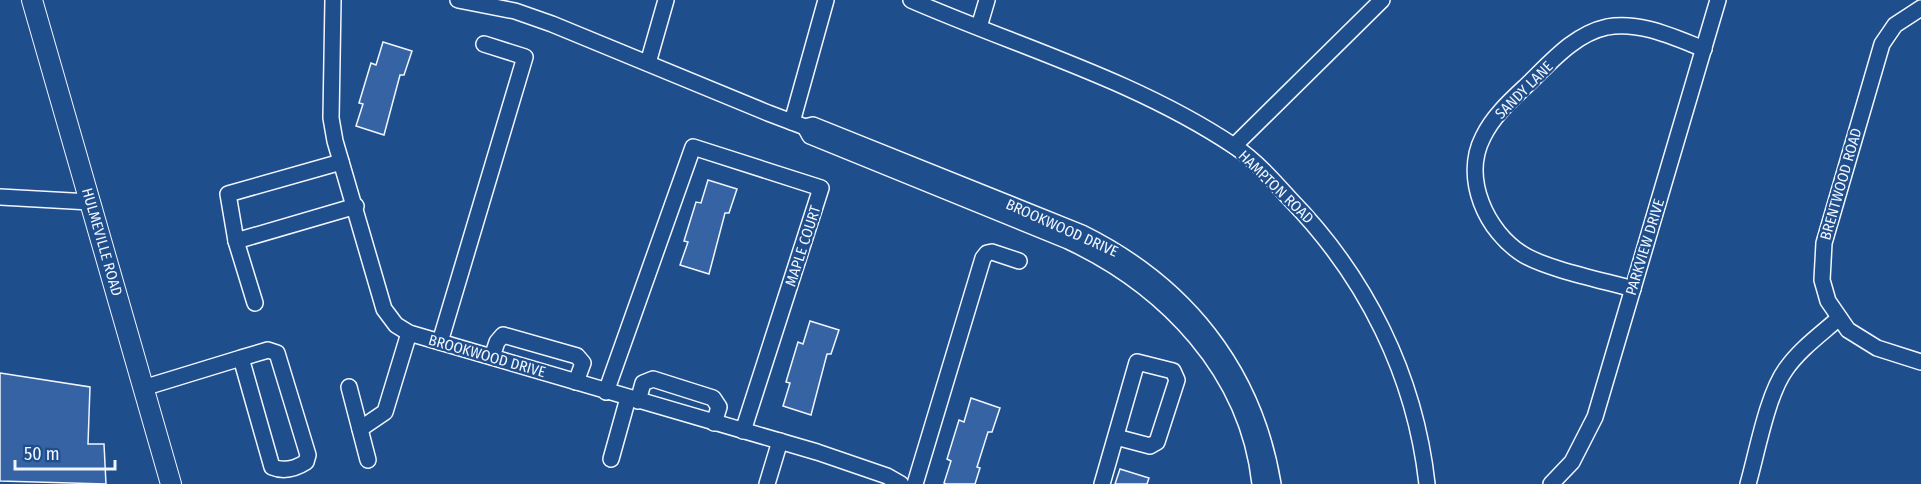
<svg xmlns="http://www.w3.org/2000/svg" width="1921" height="484" viewBox="0 0 1921 484" font-family="'Fira Sans Condensed',sans-serif">
<rect width="100%" height="100%" fill="#1f4e8c"/>
<g fill="#3563a3" stroke="#f2f6ff" stroke-width="1.5">
<polygon points="383,42 412,51 404,75 400,75 384,135 356,126 363,104 359,103 371,63 376,65"/>
<polygon points="708,180 737,189 729,213 725,213 709,274 680,265 688,242 684,241 696,202 701,203"/>
<polygon points="810,321 839,330 831,354 827,354 811,415 783,406 790,383 786,382 798,342 803,344"/>
<polygon points="0,373 90,387 88,444 104,444 106,484 0,481"/>
<polygon points="971,398 1000,408 992,432 988,432 977,467 980,468 975,484 946,484 944,483 951,461 947,459 959,420 964,422"/>
<polygon points="1120,469 1149,478 1147,484 1115,484"/>
</g>
<g fill="none" stroke-linecap="round" stroke-linejoin="round">
<defs>
<g id="minor">
<polyline points="333,0 331,118 335,141 384,309 396,325 409,333 817,452 887,476 901,484"/>
<path d="M 458,0 L 515,11 L 552,24 L 768,113 L 805,127 L 813,125 L 1082,233 C 1185,284 1254,369 1273,484"/>
<path d="M 911,0 C 1019,47 1135,80 1234,146 C 1255,160 1273,180 1290,199 C 1366,277 1415,375 1427,484"/>
<polyline points="1921,8 1895,25 1882,44 1824,243 1822,280 1828,301 1848,330 1877,348 1921,362"/>
<polyline points="979,27 987,0"/>
<polyline points="648,63 666,0"/>
<polyline points="792,122 826,0"/>
<path d="M 805,127 L 810,136 L 1068,241 C 1166,287 1248,372 1260,484"/>
<polyline points="1234,146 1382,0"/>
<polyline points="0,197 90,202"/>
<polyline points="236,241 356,206"/>
<path d="M 1633,289 C 1605,281 1547,269 1524,255 C 1486,232 1462,178 1483,137 C 1493,116 1511,100 1527,85 C 1550,63 1574,34 1607,27 C 1640,21 1673,37 1704,49"/>
<polyline points="255,303 236,241 228,194 341,162"/>
<polyline points="440,342 525,57 484,44"/>
<polyline points="492,357 497,342 503,335 577,356 583,363 576,382"/>
<polyline points="349,387 368,460"/>
<path d="M 143,388 L 241,358 L 272,467 C 284,472 295,469 306,462 L 308,455 L 277,353 L 268,350 L 241,358"/>
<polyline points="606,392 693,147 821,188 743,431"/>
<polyline points="638,401 643,383 653,379 713,398 719,407 714,423"/>
<polyline points="360,429 385,412 409,333"/>
<polyline points="611,459 628,398"/>
<polyline points="767,484 780,441"/>
<polyline points="915,484 983,258 987,253 992,252 1019,261"/>
<polyline points="1102,484 1137,362 1173,371 1177,380 1157,442 1150,446 1116,437"/>
<polyline points="1551,484 1572,462 1595,417 1718,0"/>
<path d="M 1748,484 C 1757,453 1767,395 1786,369 C 1800,349 1821,334 1839,318"/>
</g>
<polyline id="major" points="32,0 171,484"/>
</defs>
<use href="#minor" stroke="#f2f6ff" stroke-width="18"/>
<use href="#major" stroke="#f2f6ff" stroke-width="22"/>
<use href="#minor" stroke="#1f4e8c" stroke-width="15"/>
<use href="#major" stroke="#1f4e8c" stroke-width="20"/>
</g>
<g text-anchor="middle" stroke-width="4.5" stroke-linejoin="round" paint-order="stroke">
<g font-size="15" fill="#f2f6ff" stroke="#1f4e8c">
<text transform="translate(1524 90) rotate(-45)" y="5">SANDY LANE</text>
<text transform="translate(1841 184) rotate(-74)" y="5">BRENTWOOD ROAD</text>
<text transform="translate(1276 187) rotate(44)" y="5">HAMPTON ROAD</text>
<text transform="translate(1062 228) rotate(24)" y="5">BROOKWOOD DRIVE</text>
<text transform="translate(102 242) rotate(74)" y="5">HULMEVILLE ROAD</text>
<text transform="translate(803 246) rotate(-72)" y="5">MAPLE COURT</text>
<text transform="translate(1645 247) rotate(-73)" y="5">PARKVIEW DRIVE</text>
<text transform="translate(487 356) rotate(16)" y="5">BROOKWOOD DRIVE</text>
</g>
</g>
<path d="M15 460v9h100v-9" fill="none" stroke="#f2f6ff" stroke-width="3"/>
<text x="24" y="460" font-size="18" fill="#f2f6ff" stroke="#1f4e8c" stroke-width="4.5" paint-order="stroke">50 m</text>
</svg>
